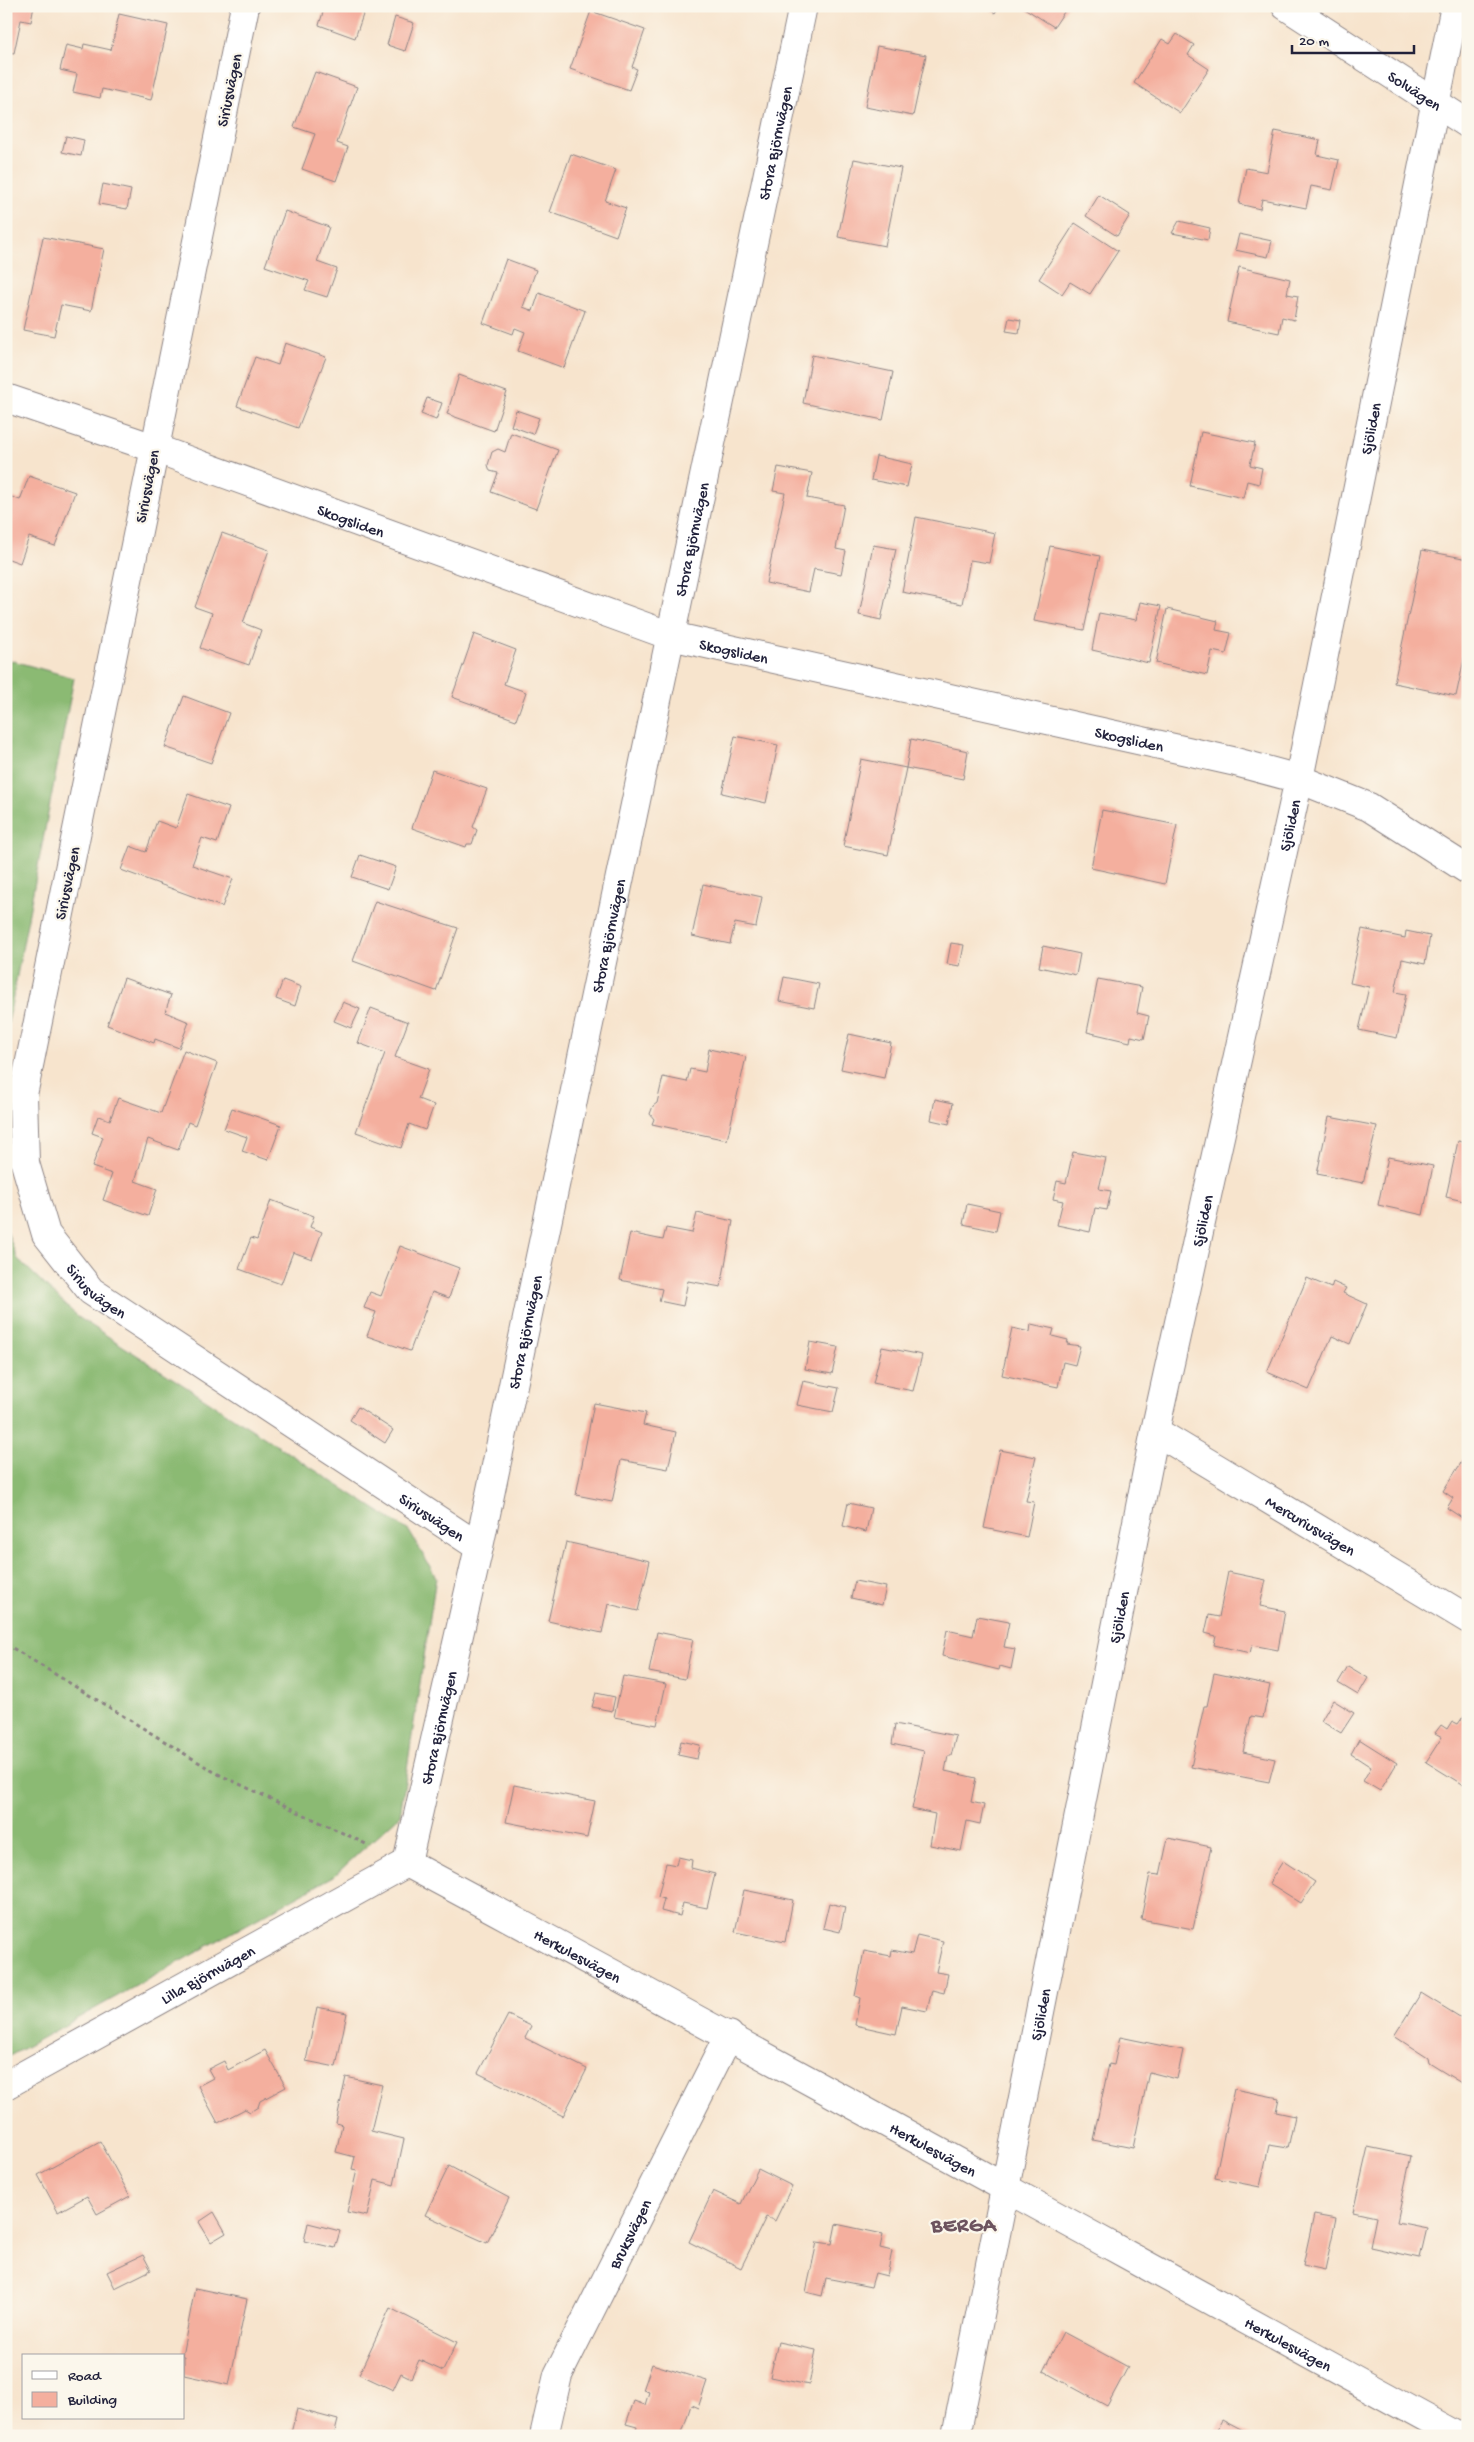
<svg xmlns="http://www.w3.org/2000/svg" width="1474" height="2442" viewBox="0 0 1474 2442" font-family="'Gochi Hand',sans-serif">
<rect width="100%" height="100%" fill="#fbf7ec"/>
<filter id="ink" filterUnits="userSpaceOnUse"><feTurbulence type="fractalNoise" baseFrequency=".02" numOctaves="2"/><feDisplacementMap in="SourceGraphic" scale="10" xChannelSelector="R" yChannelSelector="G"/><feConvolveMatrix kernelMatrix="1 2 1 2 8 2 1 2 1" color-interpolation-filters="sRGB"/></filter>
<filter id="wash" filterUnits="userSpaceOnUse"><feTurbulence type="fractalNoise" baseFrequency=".0096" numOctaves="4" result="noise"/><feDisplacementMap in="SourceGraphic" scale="20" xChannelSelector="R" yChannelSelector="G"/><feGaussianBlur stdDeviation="1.12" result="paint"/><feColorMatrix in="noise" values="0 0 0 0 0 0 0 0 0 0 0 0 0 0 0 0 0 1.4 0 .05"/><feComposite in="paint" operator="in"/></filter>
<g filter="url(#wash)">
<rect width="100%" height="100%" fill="#f7e4cd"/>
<g fill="#8bba73" stroke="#566e57">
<polygon points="6,659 74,678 6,1033"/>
<polygon points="6,1229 17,1258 78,1317 409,1531 436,1577 400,1815 334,1876 6,2058"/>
</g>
<g id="blocks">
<g fill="#f4af9e">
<polygon points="6,6 34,6 31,22 21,20 14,53 6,52"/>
<polygon points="325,6 366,6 355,38 319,25"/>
<polygon points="985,6 999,6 995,13"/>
<polygon points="1021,6 1068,6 1054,27"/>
<polygon points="591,11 645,30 632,67 637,69 629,90 570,69"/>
<polygon points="119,14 168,25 151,100 102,89 100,98 73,92 77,74 60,70 66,45 83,49 84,44 111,50"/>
<polygon points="395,17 414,23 405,51 387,45"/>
<polygon points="1177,34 1194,45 1188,55 1209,69 1180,113 1134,83 1162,39 1170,44"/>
<polygon points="877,46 926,55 913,116 865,107"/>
<polygon points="315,72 357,87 337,143 348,147 336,181 302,169 315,134 294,127"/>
<polygon points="1275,131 1320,140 1317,155 1339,160 1332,190 1311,186 1306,208 1262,199 1260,209 1239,204 1246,168 1267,172"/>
<polygon points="66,136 84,140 81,156 62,152"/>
<polygon points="571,154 616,170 605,201 626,208 616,236 550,212"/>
<polygon points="854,159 901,168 885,246 838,237"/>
<polygon points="103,184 131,190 127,209 99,204"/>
<polygon points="1099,195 1130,215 1117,236 1086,216"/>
<polygon points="285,211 329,227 317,262 337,269 327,297 305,290 309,281 265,266"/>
<polygon points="1179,221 1210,228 1208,240 1172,233"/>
<polygon points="1075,223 1118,251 1090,294 1070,282 1062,294 1039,279"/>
<polygon points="1239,234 1272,241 1268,257 1235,250"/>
<polygon points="43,237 104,249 91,311 61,305 54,336 23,330"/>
<polygon points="506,259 536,270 523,307 533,311 539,293 585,311 564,368 518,351 525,332 515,328 513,334 483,323"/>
<polygon points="1239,267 1290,279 1287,294 1298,296 1294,320 1282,317 1279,333 1227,322"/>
<polygon points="1009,318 1021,320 1019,333 1006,331"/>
<polygon points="285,343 326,357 298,428 237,406 255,357 278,365"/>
<polygon points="812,355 893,372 883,420 803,403"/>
<polygon points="459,375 507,392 494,431 447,414"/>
<polygon points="427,398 442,403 436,420 421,414"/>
<polygon points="516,410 539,418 533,434 511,426"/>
<polygon points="1201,432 1255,443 1250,465 1262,468 1259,484 1247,481 1243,498 1190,486"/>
<polygon points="511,433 558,450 536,509 491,492 498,473 490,471 488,465 492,452 498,449 505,452"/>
<polygon points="876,456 912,464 907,487 871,480"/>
<polygon points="778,467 812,473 807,498 844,505 836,549 846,551 841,574 814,569 809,592 766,583 785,493 773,491"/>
<polygon points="29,476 75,492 55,546 29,537 20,563 6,558 6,495 20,500"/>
<polygon points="916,517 995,533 989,563 970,560 962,604 902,592"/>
<polygon points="222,533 269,550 243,623 261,630 249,665 200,648 212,613 195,607"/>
<polygon points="873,545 896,549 881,620 859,615"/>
<polygon points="1050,546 1100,556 1084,630 1034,621"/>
<polygon points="1422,550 1468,559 1468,641 1456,696 1394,683"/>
<polygon points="1140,602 1161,606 1149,663 1092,650 1099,613 1136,620"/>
<polygon points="1167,609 1218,621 1216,630 1231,633 1226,654 1212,651 1207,675 1156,663"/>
<polygon points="474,634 516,650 504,684 526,692 516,720 452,697"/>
<polygon points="184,696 229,713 211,763 165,747"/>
<polygon points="735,736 778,745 766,803 722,793"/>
<polygon points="911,739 968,751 963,779 906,768"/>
<polygon points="861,759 906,768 888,855 843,846"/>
<polygon points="432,770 487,789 473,827 477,830 472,844 467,844 466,847 412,828"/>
<polygon points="188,794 229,808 217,843 202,838 192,865 233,879 222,907 121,870 130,846 146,852 157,821 176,828"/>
<polygon points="1102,810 1177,825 1165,884 1091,868"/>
<polygon points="360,855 396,867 388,889 352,877"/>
<polygon points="703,884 762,897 756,927 735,923 730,944 692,936"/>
<polygon points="375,901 458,928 436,991 353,961"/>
<polygon points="1362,929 1405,938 1406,931 1430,936 1425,964 1402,959 1395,992 1406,994 1397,1038 1359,1030 1369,987 1350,983"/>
<polygon points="951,943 964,945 960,966 947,964"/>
<polygon points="1043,946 1080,954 1076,975 1039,967"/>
<polygon points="784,977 819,984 814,1008 779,1001"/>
<polygon points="124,978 171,995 165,1012 189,1022 179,1048 155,1039 154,1043 107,1025"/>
<polygon points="1098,979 1142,987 1137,1013 1149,1016 1144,1039 1131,1036 1130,1042 1087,1032"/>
<polygon points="283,980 301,987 295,1006 276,999"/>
<polygon points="343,1002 360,1009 351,1028 334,1021"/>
<polygon points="371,1008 408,1022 395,1057 429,1069 418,1099 434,1105 425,1130 409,1124 401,1148 356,1132 385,1053 358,1043"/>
<polygon points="849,1034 891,1043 884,1078 841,1069"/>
<polygon points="709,1049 746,1057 727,1140 652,1124 654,1119 650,1114 653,1106 657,1103 663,1077 687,1082 690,1069 705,1072"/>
<polygon points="184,1050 217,1063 195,1125 188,1122 178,1150 148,1139 135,1181 157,1189 148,1216 103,1200 112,1174 92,1167 103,1137 92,1133 98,1116 110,1120 118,1098 161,1113"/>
<polygon points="935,1099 953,1103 949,1124 931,1120"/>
<polygon points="232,1108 281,1125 268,1160 242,1151 247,1137 224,1129"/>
<polygon points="1329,1117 1377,1126 1363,1183 1317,1174"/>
<polygon points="1458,1141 1468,1143 1468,1202 1446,1197"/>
<polygon points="1073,1152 1106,1158 1099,1189 1111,1191 1107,1210 1095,1208 1090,1232 1057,1225 1063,1201 1053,1199 1057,1181 1066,1183"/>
<polygon points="1388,1157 1433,1166 1423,1215 1378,1205"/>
<polygon points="271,1200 314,1216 310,1227 322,1232 312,1259 293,1252 281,1284 239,1269 251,1238 257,1240"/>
<polygon points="967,1204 1000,1211 996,1231 963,1224"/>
<polygon points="697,1213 733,1221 721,1287 688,1281 683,1306 659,1301 662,1289 620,1280 630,1233 663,1240 666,1228 692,1233"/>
<polygon points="400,1246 459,1268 449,1298 432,1292 410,1351 367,1336 376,1312 364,1308 370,1292 381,1296"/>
<polygon points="1307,1278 1331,1288 1333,1282 1346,1288 1343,1293 1367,1304 1350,1344 1332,1336 1309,1390 1267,1372"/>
<polygon points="1031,1324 1054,1329 1052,1336 1068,1340 1067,1344 1080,1346 1075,1365 1063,1362 1058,1387 1002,1375 1012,1328 1030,1332"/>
<polygon points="810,1342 838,1347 832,1374 805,1369"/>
<polygon points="882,1347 922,1355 913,1391 873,1383"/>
<polygon points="803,1381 839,1388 833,1412 797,1405"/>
<polygon points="594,1403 646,1413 643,1425 676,1432 668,1469 621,1460 612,1502 576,1495"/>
<polygon points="358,1407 393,1430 385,1443 350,1420"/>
<polygon points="1000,1450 1036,1457 1026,1501 1034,1502 1027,1537 984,1528"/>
<polygon points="1468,1452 1468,1510 1462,1518 1447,1508 1453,1498 1443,1491"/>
<polygon points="848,1503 871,1508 866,1532 843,1526"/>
<polygon points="566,1542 650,1561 638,1611 608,1604 602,1633 548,1621"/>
<polygon points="1228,1572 1266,1580 1260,1606 1285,1611 1278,1650 1252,1645 1250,1653 1214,1645 1216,1636 1205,1633 1209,1615 1219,1617"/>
<polygon points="855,1581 886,1587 882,1605 851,1598"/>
<polygon points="977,1616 1009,1622 1004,1647 1015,1649 1011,1669 1000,1666 999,1670 942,1656 947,1630 973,1636"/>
<polygon points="657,1632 693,1639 685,1679 649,1672"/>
<polygon points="1348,1666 1368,1678 1358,1695 1338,1683"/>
<polygon points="1214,1673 1270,1685 1263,1718 1251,1716 1243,1752 1275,1759 1269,1782 1191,1767 1204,1706 1207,1706"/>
<polygon points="623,1676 666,1684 657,1725 614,1717"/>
<polygon points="596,1693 615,1697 612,1711 592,1707"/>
<polygon points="1333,1700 1354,1713 1341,1733 1321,1721"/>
<polygon points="1465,1714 1468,1716 1468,1788 1426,1762 1442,1737 1435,1733 1441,1725 1447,1729 1452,1721 1458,1724"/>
<polygon points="895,1724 956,1736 951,1756 948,1756 945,1771 976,1778 971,1802 984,1805 980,1824 967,1821 961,1851 930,1845 935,1814 912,1809 924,1751 892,1744"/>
<polygon points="1359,1739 1397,1763 1380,1791 1363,1781 1371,1767 1351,1754"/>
<polygon points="681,1741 700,1745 697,1759 678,1755"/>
<polygon points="514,1785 595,1801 587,1838 506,1822"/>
<polygon points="1168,1838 1211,1847 1193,1929 1141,1919 1150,1874 1160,1875"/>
<polygon points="678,1857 692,1860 691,1868 715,1874 707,1908 683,1903 680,1916 661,1911 664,1899 658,1897 666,1863 676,1865"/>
<polygon points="1283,1861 1315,1882 1301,1903 1269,1883"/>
<polygon points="744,1890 793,1900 785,1942 735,1932"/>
<polygon points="829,1903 845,1907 840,1932 823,1928"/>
<polygon points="917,1935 943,1941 936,1972 948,1974 944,1993 932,1990 927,2011 902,2006 896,2034 855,2025 860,1998 855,1996 864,1951 891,1956 892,1950 912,1954"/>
<polygon points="1421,1993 1468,2022 1468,2083 1466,2086 1429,2063 1428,2058 1394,2036"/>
<polygon points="317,2007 347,2013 336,2067 306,2061"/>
<polygon points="508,2015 531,2026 525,2038 587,2069 563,2116 478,2073"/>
<polygon points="1120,2037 1183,2050 1177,2079 1149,2072 1133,2148 1093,2140 1109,2064 1114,2065"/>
<polygon points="265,2050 286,2087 260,2101 258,2107 250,2112 245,2109 218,2123 198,2086 213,2078 208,2069 224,2061 228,2070"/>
<polygon points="346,2077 382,2085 371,2131 404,2139 394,2185 375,2180 367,2216 347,2212 357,2170 352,2169 355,2157 336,2152 342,2125 336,2123"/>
<polygon points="1234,2089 1279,2098 1276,2112 1295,2116 1288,2148 1269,2145 1260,2187 1215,2178"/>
<polygon points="100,2141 130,2196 97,2214 87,2196 58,2212 38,2175"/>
<polygon points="1368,2147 1411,2156 1397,2222 1427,2228 1420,2258 1370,2247 1376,2217 1353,2212"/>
<polygon points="449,2166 509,2198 487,2243 425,2215"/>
<polygon points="758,2169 792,2186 775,2221 766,2217 741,2268 689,2242 713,2191 741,2204"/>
<polygon points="214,2212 226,2233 211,2242 199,2222"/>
<polygon points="1314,2215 1336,2219 1325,2270 1303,2265"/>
<polygon points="308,2223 340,2231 335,2248 304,2241"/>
<polygon points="836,2224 883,2234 880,2248 892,2251 887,2276 875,2273 871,2287 826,2278 822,2296 806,2292 817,2242 832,2244"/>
<polygon points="143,2255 151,2270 115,2288 107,2272"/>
<polygon points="195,2288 247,2299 229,2385 184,2375 184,2356 182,2356"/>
<polygon points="390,2308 457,2342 443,2371 419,2360 411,2378 401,2373 393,2390 359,2374"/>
<polygon points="1063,2332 1128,2367 1107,2406 1043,2371"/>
<polygon points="778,2342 816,2350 809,2385 770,2377"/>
<polygon points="652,2364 707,2381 698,2408 691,2405 681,2436 635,2436 637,2427 626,2424 634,2401 645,2405 649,2392 643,2390"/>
<polygon points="297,2409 338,2420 334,2436 300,2436 291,2433"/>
<polygon points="1222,2420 1252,2436 1213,2436"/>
</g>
</g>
</g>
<g filter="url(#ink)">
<use href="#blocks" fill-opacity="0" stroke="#8c8384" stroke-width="1"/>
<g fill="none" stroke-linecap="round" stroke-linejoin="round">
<defs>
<g id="minor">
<path id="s1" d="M 245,6 L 23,1095 L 25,1163 L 46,1234 L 91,1291 L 479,1547"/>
<path id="s2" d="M 1286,6 L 1468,124"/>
<path id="s3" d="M 6,398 L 154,448 L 671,636 L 1232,761 L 1299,779 L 1369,807 L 1468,870"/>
<path id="s4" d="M 1155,1431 L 1468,1619"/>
<path id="s5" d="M 407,1863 L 479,1547 L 803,6"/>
<path id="s6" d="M 407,1863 C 759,2051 1108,2245 1458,2436"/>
<path id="s7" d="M 6,2085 L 407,1863"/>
<path id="s8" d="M 544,2436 L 558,2375 L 729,2035"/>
<path id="s9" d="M 956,2436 L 1155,1431 L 1299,779 L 1455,6"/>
</g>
</defs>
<use href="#minor" stroke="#8c8384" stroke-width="30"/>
<polyline stroke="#8c8384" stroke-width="3" stroke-dasharray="4 4" stroke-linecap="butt" points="6,1644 216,1773 366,1844"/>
<use href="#minor" stroke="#fff" stroke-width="28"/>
</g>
</g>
<g text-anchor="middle" stroke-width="4.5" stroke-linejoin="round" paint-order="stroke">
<g font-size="16" fill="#22223b" stroke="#fbf7ec">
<text transform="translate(228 90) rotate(-78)" y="6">Siriusvägen</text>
<text dy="6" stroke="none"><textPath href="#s2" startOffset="154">Solvägen</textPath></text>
<text dy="6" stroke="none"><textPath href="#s5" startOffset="1759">Stora Björnvägen</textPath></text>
<text dy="6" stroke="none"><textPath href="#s9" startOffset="2050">Sjöliden</textPath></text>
<text transform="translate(146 486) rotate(-79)" y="6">Siriusvägen</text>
<text dy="6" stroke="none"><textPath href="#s3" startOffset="366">Skogsliden</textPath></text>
<text dy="6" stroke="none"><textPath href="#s5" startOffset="1354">Stora Björnvägen</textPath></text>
<text dy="6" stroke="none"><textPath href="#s3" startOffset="771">Skogsliden</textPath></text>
<text dy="6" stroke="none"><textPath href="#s3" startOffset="1176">Skogsliden</textPath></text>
<text dy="6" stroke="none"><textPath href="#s9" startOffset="1645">Sjöliden</textPath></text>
<text transform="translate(66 883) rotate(-78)" y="6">Siriusvägen</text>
<text dy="6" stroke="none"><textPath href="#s5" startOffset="949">Stora Björnvägen</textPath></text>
<text dy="6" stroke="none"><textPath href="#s9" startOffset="1240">Sjöliden</textPath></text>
<text dy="6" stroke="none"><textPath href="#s1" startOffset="1330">Siriusvägen</textPath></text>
<text dy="6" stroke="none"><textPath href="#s5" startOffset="544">Stora Björnvägen</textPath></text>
<text dy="6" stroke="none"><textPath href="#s1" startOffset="1735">Siriusvägen</textPath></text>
<text dy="6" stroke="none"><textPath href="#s4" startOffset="182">Mercuriusvägen</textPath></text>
<text dy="6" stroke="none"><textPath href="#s9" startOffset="835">Sjöliden</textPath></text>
<text dy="6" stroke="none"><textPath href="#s5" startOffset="139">Stora Björnvägen</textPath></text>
<text dy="6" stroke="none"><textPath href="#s6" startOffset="194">Herkulesvägen</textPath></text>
<text dy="6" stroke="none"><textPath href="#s7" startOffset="230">Lilla Björnvägen</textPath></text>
<text dy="6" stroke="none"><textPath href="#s9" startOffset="430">Sjöliden</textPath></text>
<text dy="6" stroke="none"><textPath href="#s6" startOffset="599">Herkulesvägen</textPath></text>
<text dy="6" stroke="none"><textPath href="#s8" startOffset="221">Bruksvägen</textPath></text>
<text dy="6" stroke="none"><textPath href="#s6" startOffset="1004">Herkulesvägen</textPath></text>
</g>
<g font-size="21" font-weight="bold" letter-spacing="1" fill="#6c535e" stroke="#fbf7ec">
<text x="964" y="2231">BERGA</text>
</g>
</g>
<rect width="1474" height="2442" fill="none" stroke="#fbf7ec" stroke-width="25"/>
<rect x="22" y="2354" width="162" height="65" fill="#fbf7ec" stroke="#a4a2a5"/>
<rect x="32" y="2371" width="25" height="8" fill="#ffffff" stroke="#a4a2a5"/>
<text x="68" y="2380" font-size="15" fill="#22223b">Road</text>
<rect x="32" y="2392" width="25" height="15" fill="#f4af9e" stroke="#a4a2a5"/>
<text x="68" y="2404" font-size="15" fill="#22223b">Building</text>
<path d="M1292 45v8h122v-8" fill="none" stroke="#22223b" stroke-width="2.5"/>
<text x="1299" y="45" font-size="15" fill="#22223b" stroke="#fbf7ec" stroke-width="4" paint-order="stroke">20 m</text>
</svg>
